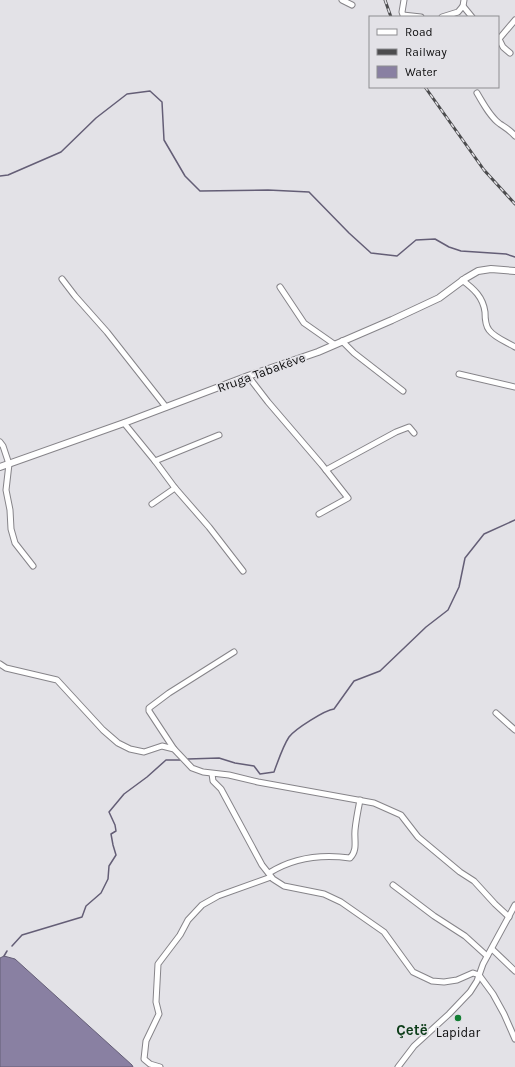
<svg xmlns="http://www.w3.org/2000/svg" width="515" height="1067" viewBox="0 0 515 1067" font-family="Karla,sans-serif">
<rect width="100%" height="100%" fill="#e3e2e7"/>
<polygon fill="#8980a2" stroke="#645e76" points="4,956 15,959 132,1065 133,1067 0,1067 0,958"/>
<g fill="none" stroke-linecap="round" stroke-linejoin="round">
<g stroke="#645e76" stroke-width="1.5">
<polyline points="0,176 8,175 61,152 96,118 127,94 150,91 162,102 164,140 185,176 200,191 268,190 309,192 349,233 371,253 397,256 416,240 435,239 449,247 461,251 506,254 515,257"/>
<path d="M 188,759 L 219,758 L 235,763 L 254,766 L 260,774 L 274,772 C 278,761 283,746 289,737 C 295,729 325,710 334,709 L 354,681 L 380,671 L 426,627 L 448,610 L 459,587 L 465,558 L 484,534 L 515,520"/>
<polyline points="12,946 22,935 82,917 86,906 101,893 108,879 109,866 116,855 113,845 111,834 116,831 115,825 109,812 124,794 147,777 166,760 180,760"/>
<polyline points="4,956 7,951"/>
</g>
<defs>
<g id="minor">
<polyline points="342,0 352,5"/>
<polyline points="404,0 402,12 403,15 421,17"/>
<polyline points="463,6 472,17"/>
<polyline points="442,17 458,12 463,6 464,0"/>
<polyline points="510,53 503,47 499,39 515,20"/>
<path d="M 477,93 C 483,103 490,117 500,124 C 506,128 510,130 515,136"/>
<polyline points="62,279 75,296 107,332 166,407"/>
<path d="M 462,280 C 474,289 483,297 485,312 C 485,318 485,325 489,330 C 495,338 507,342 515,347"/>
<polyline points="280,287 304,323 334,344"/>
<polyline points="342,341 354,353 403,391"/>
<polyline points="459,374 515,387"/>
<polyline points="248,376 268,402 322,465 348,498 319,514"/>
<polyline points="124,423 155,461 175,488 152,504"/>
<polyline points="0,442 3,446 9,464 6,490 10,510 11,529 15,543 33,566"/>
<polyline points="155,461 219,435"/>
<polyline points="326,470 396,432 409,427 414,433"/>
<polyline points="175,488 209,527 243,571"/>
<polyline points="0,664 6,668 57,680 103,730 118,743 130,749 144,752 162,746 174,749 192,768 203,772 229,775 258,782 374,803 401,815 418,837 460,872 474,881 495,904 509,917"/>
<polyline points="496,713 515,730"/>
<polyline points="174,749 149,711 149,708 169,693 234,652"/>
<polyline points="212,774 213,781 221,789 262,865 273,879 284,886 324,894 341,902 384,932 413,972 432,981 444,982 457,980 473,973 479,975 493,994 504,1014 515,1039"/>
<path d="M 269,873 C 293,858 321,854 350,858 C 358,850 354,840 355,830 C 356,820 358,810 360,800"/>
<polyline points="393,885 434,916 465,936 487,956"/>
<polyline points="492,949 515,971"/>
<polyline points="160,1067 150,1064 144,1059 146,1041 159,1014 156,1002 158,964 180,935 188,920 202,905 218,896 271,877"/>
<polyline points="398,1067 414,1046 449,1014 470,992 477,981 483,964 515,905"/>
</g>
<polyline id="tertiary" points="0,467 124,423 248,376 318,352 392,320 439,298 466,278 478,271 491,269 515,271"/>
</defs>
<use href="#minor" stroke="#868489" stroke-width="7"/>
<use href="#tertiary" stroke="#868489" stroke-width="8"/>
<use href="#minor" stroke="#fff" stroke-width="5"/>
<use href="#tertiary" stroke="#fff" stroke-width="6"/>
<defs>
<g id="rail">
<polyline points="385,0 391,17"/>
<polyline points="425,87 484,170 515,204"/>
</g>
</defs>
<use href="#rail" stroke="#4c4c4e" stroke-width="3"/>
<use href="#rail" stroke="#e3e2e7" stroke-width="1.5" stroke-dasharray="4.5" stroke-linecap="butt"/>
</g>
<circle fill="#137e33" stroke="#e3e2e7" stroke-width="1.5" cx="458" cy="1018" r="4"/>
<g text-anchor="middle" stroke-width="3.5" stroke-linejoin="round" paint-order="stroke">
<g font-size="13" fill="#0e0e0f" stroke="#e3e2e7">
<text transform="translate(261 372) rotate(-20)" y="5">Rruga Tabakëve</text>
</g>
<g font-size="13" fill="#0e0e0f" stroke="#e3e2e7">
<text x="458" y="1037">Lapidar</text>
</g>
<g font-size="15" font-weight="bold" fill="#0c3c18" stroke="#e3e2e7">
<text x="412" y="1035">Çetë</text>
</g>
</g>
<rect x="369" y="16" width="130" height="72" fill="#e3e2e7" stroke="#8e8d91"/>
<rect x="377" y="29" width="20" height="6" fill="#ffffff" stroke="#8e8d91"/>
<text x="405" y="36" font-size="12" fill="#0e0e0f">Road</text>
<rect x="377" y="49" width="20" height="6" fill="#4c4c4e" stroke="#8e8d91"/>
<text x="405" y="56" font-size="12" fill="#0e0e0f">Railway</text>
<rect x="377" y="66" width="20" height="12" fill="#8980a2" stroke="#8e8d91"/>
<text x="405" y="76" font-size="12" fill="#0e0e0f">Water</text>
</svg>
